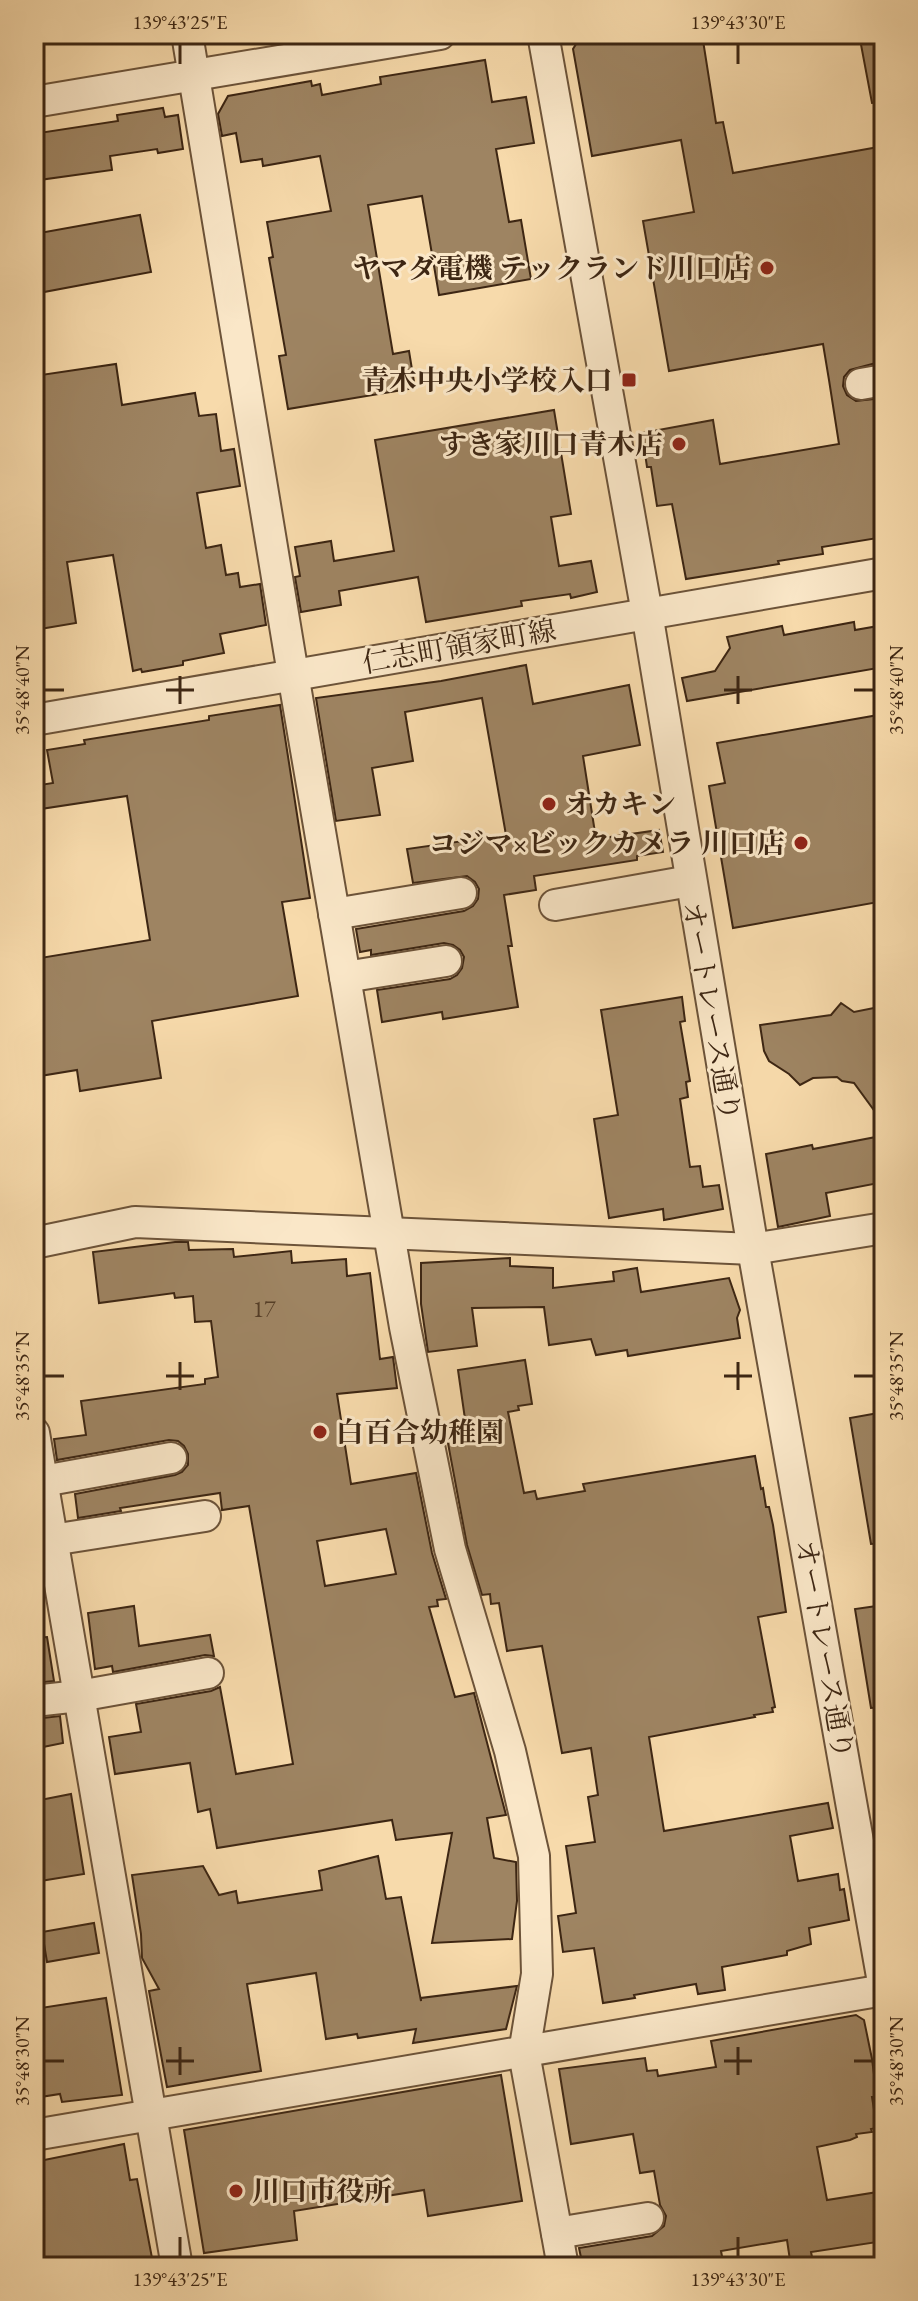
<svg xmlns="http://www.w3.org/2000/svg" width="918" height="2301" viewBox="0 0 918 2301" font-family="'EB Garamond','Noto Serif JP',serif">
<rect width="100%" height="100%" fill="#f7daab"/>
<filter id="stains"><feTurbulence type="fractalNoise" baseFrequency=".0025" numOctaves="4"/><feColorMatrix values="0 0 0 0 .2 0 0 0 0 .09 0 0 0 0 .02 0 0 0 .5 -.17"/></filter>
<radialGradient id="worn" r=".72"><stop offset=".6" stop-color="#630" stop-opacity="0"/><stop offset="1" stop-color="#630" stop-opacity=".3"/></radialGradient>
<g fill="#9e8462" stroke="#3d2613" stroke-width="2" fill-rule="evenodd">
<polygon points="596,34 702,34 716,123 723,122 733,173 884,146 884,357 875,358 876,363 850,370 844,377 843,386 847,395 856,401 883,398 884,457 879,458 884,492 884,537 822,547 823,554 778,561 779,564 686,579 672,504 657,506 651,467 647,467 642,433 713,420 720,464 839,444 829,380 823,344 669,371 643,221 694,212 681,140 592,156 573,49 581,36"/>
<polygon points="859,34 884,34 884,102 872,103"/>
<polygon points="485,60 492,102 526,97 534,143 496,149 509,222 521,220 531,279 439,295 422,196 368,205 393,354 409,351 415,388 288,409 279,356 286,355 269,258 273,257 267,222 331,211 320,156 263,166 262,159 241,162 236,133 222,136 218,114 228,96 311,81 312,86 320,84 322,95 381,84 380,77"/>
<polygon points="163,108 165,117 178,115 183,149 158,153 157,149 110,156 112,170 39,180 35,150 42,149 39,133 118,121 117,115"/>
<polygon points="140,215 151,272 44,292 34,234"/>
<polygon points="116,364 122,405 195,393 199,416 216,414 221,451 234,449 240,486 197,493 206,548 221,545 226,575 238,573 240,587 260,584 266,625 220,634 224,653 183,661 183,665 142,672 141,669 133,671 113,555 67,562 76,623 34,630 34,376"/>
<polygon points="554,410 571,514 551,517 559,566 591,561 597,592 571,598 570,594 521,601 522,606 426,622 418,577 339,591 341,605 301,612 295,577 300,576 295,547 331,541 334,561 394,551 375,440"/>
<polygon points="854,622 855,630 884,625 884,667 687,701 682,678 715,671 730,648 727,637 782,626 784,635"/>
<polygon points="526,665 533,704 629,685 640,745 583,756 596,839 659,830 663,852 637,856 637,860 534,876 536,890 504,895 512,946 508,946 518,1007 443,1019 442,1012 382,1022 377,990 450,979 457,975 462,968 464,957 460,950 453,945 444,943 371,955 371,950 360,952 356,929 464,911 473,906 478,899 479,889 475,882 467,876 413,883 407,849 506,835 482,698 405,712 413,761 372,768 380,815 336,821 316,698 441,681"/>
<polygon points="280,705 310,898 282,902 298,996 152,1021 161,1078 80,1091 77,1070 34,1077 34,959 150,940 127,796 34,810 34,786 53,783 47,750 85,744 84,740 209,720 209,716"/>
<polygon points="884,714 884,901 733,928 709,786 725,783 717,743"/>
<polygon points="682,997 685,1021 680,1022 690,1081 686,1082 688,1097 680,1099 690,1167 700,1166 703,1187 719,1185 723,1209 664,1220 663,1209 609,1218 594,1119 618,1115 601,1010"/>
<polygon points="841,1003 854,1012 884,1006 884,1124 854,1083 842,1081 837,1077 813,1078 800,1085 789,1074 769,1061 764,1051 760,1025 831,1015"/>
<polygon points="881,1136 884,1182 826,1193 830,1216 778,1227 766,1154 812,1145 813,1149"/>
<path d="M 175,1242 L 188,1242 L 189,1250 L 233,1249 L 234,1257 L 291,1251 L 292,1263 L 346,1259 L 347,1276 L 370,1273 L 380,1359 L 393,1357 L 397,1388 L 337,1394 L 351,1484 L 416,1473 L 432,1553 L 446,1599 L 437,1600 L 438,1606 L 429,1607 L 455,1697 L 474,1693 L 506,1815 L 487,1818 L 494,1858 L 516,1862 L 517,1901 L 512,1939 L 432,1943 L 452,1833 L 396,1840 L 392,1820 L 217,1848 L 210,1809 L 198,1812 L 190,1763 L 115,1774 L 109,1737 L 141,1732 L 136,1704 L 211,1691 L 220,1687 L 236,1774 L 293,1764 L 249,1506 L 222,1510 L 220,1493 L 120,1508 L 121,1511 L 78,1518 L 75,1494 L 175,1475 L 182,1472 L 188,1465 L 188,1454 L 184,1446 L 178,1441 L 169,1440 L 57,1460 L 54,1439 L 86,1435 L 81,1401 L 205,1384 L 205,1379 L 218,1377 L 211,1321 L 195,1322 L 193,1296 L 175,1298 L 174,1293 L 99,1303 L 93,1252 ZM 386,1529 L 396,1574 L 325,1586 L 317,1541 Z"/>
<polygon points="510,1258 510,1266 553,1268 553,1288 614,1281 613,1272 637,1268 641,1292 729,1278 740,1310 737,1318 740,1338 628,1356 627,1350 596,1355 591,1339 549,1345 544,1307 472,1308 477,1346 428,1352 421,1304 421,1263"/>
<polygon points="525,1360 532,1404 518,1406 519,1410 508,1412 524,1493 535,1491 537,1499 585,1491 583,1484 755,1456 761,1489 763,1488 766,1507 769,1507 773,1525 786,1612 758,1617 775,1707 772,1708 773,1712 754,1715 755,1717 649,1737 664,1831 828,1803 833,1828 790,1836 798,1881 838,1874 840,1890 844,1889 849,1920 809,1928 811,1944 787,1951 787,1955 722,1967 725,1990 698,1994 696,1984 634,1995 635,1998 603,2003 594,1948 563,1952 558,1916 576,1913 566,1846 595,1842 588,1797 598,1795 591,1748 562,1753 542,1646 507,1651 499,1603 491,1604 490,1594 482,1595 467,1545 447,1438 467,1433 458,1370"/>
<polygon points="884,1412 884,1543 871,1544 850,1418"/>
<polygon points="884,1605 884,1707 871,1708 855,1609"/>
<polygon points="134,1606 139,1646 210,1635 214,1656 205,1655 113,1672 112,1666 95,1669 88,1613"/>
<polygon points="47,1637 54,1681 34,1683 34,1638"/>
<polygon points="60,1716 63,1743 38,1748 34,1719"/>
<polygon points="71,1794 84,1874 34,1882 34,1832 40,1832 35,1801"/>
<polygon points="378,1856 386,1899 401,1897 421,2001 421,1998 517,1986 506,2029 413,2043 416,2029 358,2038 357,2034 326,2039 316,1973 247,1984 261,2071 167,2087 149,1991 159,1989 142,1958 141,1934 132,1875 203,1866 219,1895 236,1891 238,1903 322,1890 319,1871"/>
<polygon points="94,1923 99,1953 47,1962 42,1932"/>
<polygon points="106,1998 122,2095 62,2102 60,2094 34,2098 34,2009"/>
<polygon points="856,2015 864,2020 872,2059 877,2097 872,2097 877,2128 871,2129 872,2132 856,2134 857,2137 850,2140 817,2147 827,2200 884,2191 884,2241 811,2252 814,2267 791,2267 787,2240 721,2251 724,2267 583,2267 579,2248 652,2236 664,2226 666,2216 660,2205 654,2171 640,2173 633,2134 571,2144 559,2069 645,2058 647,2071 657,2070 658,2076 716,2067 711,2041"/>
<polygon points="501,2075 522,2201 428,2216 424,2190 294,2211 297,2240 204,2253 184,2130"/>
<polygon points="124,2144 130,2180 137,2179 152,2258 107,2267 40,2267 34,2235 34,2162"/>
</g>
<g fill="none" stroke-linecap="round" stroke-linejoin="round">
<defs>
<g id="minor">
<polyline points="187,34 293,674 405,1327 450,1549 510,1751 534,1856 537,1974 524,2053 563,2267"/>
<polyline points="543,34 647,613 753,1249 884,1988"/>
<polyline points="34,102 440,34"/>
<polyline points="861,384 884,380"/>
<polyline points="34,720 884,573"/>
<polyline points="555,905 690,881"/>
<polyline points="334,914 461,893"/>
<polyline points="345,977 446,961"/>
<polyline points="34,1243 135,1222 753,1249 884,1228"/>
<polyline points="34,1433 177,2267"/>
<polyline points="43,1481 171,1458"/>
<polyline points="52,1540 205,1516"/>
<polyline points="34,1701 79,1696 208,1673"/>
<polyline points="34,2135 884,1990"/>
<polyline points="557,2233 648,2218"/>
</g>
</defs>
<use href="#minor" stroke="#6c5339" stroke-width="34"/>
<use href="#minor" stroke="#fae7c8" stroke-width="30"/>
</g>
<path fill="none" stroke="#3d2613" stroke-width="3" d="M 180,44 L 180,64M 738,44 L 738,64M 180,676 L 180,704M 738,676 L 738,704M 44,690 L 64,690M 166,690 L 194,690M 724,690 L 752,690M 854,690 L 874,690M 180,1362 L 180,1390M 738,1362 L 738,1390M 44,1376 L 64,1376M 166,1376 L 194,1376M 724,1376 L 752,1376M 854,1376 L 874,1376M 180,2047 L 180,2075M 738,2047 L 738,2075M 44,2061 L 64,2061M 166,2061 L 194,2061M 724,2061 L 752,2061M 854,2061 L 874,2061M 180,2237 L 180,2257M 738,2237 L 738,2257"/>
<g fill="#8f2418" stroke="#fae7c8" stroke-width="3">
<circle cx="767" cy="268" r="8"/>
<rect x="621" y="372" width="16" height="16" rx="4"/>
<circle cx="679" cy="444" r="8"/>
<circle cx="549" cy="804" r="8"/>
<circle cx="801" cy="843" r="8"/>
<circle cx="320" cy="1432" r="8"/>
<circle cx="236" cy="2191" r="8"/>
</g>
<g text-anchor="middle" stroke-width="6" stroke-linejoin="round" paint-order="stroke">
<g font-size="24" fill="#553e27">
<text x="264" y="1317">17</text>
</g>
<g font-size="28" font-weight="bold" fill="#3d2613" stroke="#fae7c8" text-anchor="end">
<text x="751" y="278">ヤマダ電機 テックランド川口店</text>
<text x="613" y="390">青木中央小学校入口</text>
<text x="663" y="454">すき家川口青木店</text>
<text x="565" y="814" text-anchor="start">オカキン</text>
<text x="785" y="853">コジマ×ビックカメラ 川口店</text>
<text x="336" y="1442" text-anchor="start">白百合幼稚園</text>
<text x="252" y="2201" text-anchor="start">川口市役所</text>
</g>
<g font-size="28" fill="#3d2613" stroke="#fae7c8">
<text transform="translate(459 646) rotate(-10)" y="10">仁志町領家町線</text>
<text transform="translate(712 1011) rotate(80)" y="10">オートレース通り</text>
<text transform="translate(825 1649) rotate(80)" y="10">オートレース通り</text>
</g>
</g>
<rect width="918" height="2301" fill="none" stroke="#f7daab" stroke-width="88"/>
<rect x="44" y="44" width="830" height="2213" fill="none" stroke="#3d2613" stroke-width="3"/>
<g font-size="20" text-anchor="middle" fill="#3d2613">
<text x="180" y="29">139°43'25"E</text>
<text x="738" y="29">139°43'30"E</text>
<text transform="translate(22 690) rotate(-90)" y="7">35°48'40"N</text>
<text transform="translate(896 690) rotate(-90)" y="7">35°48'40"N</text>
<text transform="translate(22 1376) rotate(-90)" y="7">35°48'35"N</text>
<text transform="translate(896 1376) rotate(-90)" y="7">35°48'35"N</text>
<text transform="translate(22 2061) rotate(-90)" y="7">35°48'30"N</text>
<text transform="translate(896 2061) rotate(-90)" y="7">35°48'30"N</text>
<text x="180" y="2286">139°43'25"E</text>
<text x="738" y="2286">139°43'30"E</text>
</g>
<rect width="100%" height="100%" filter="url(#stains)"/>
<rect width="100%" height="100%" fill="url(#worn)"/>
</svg>
